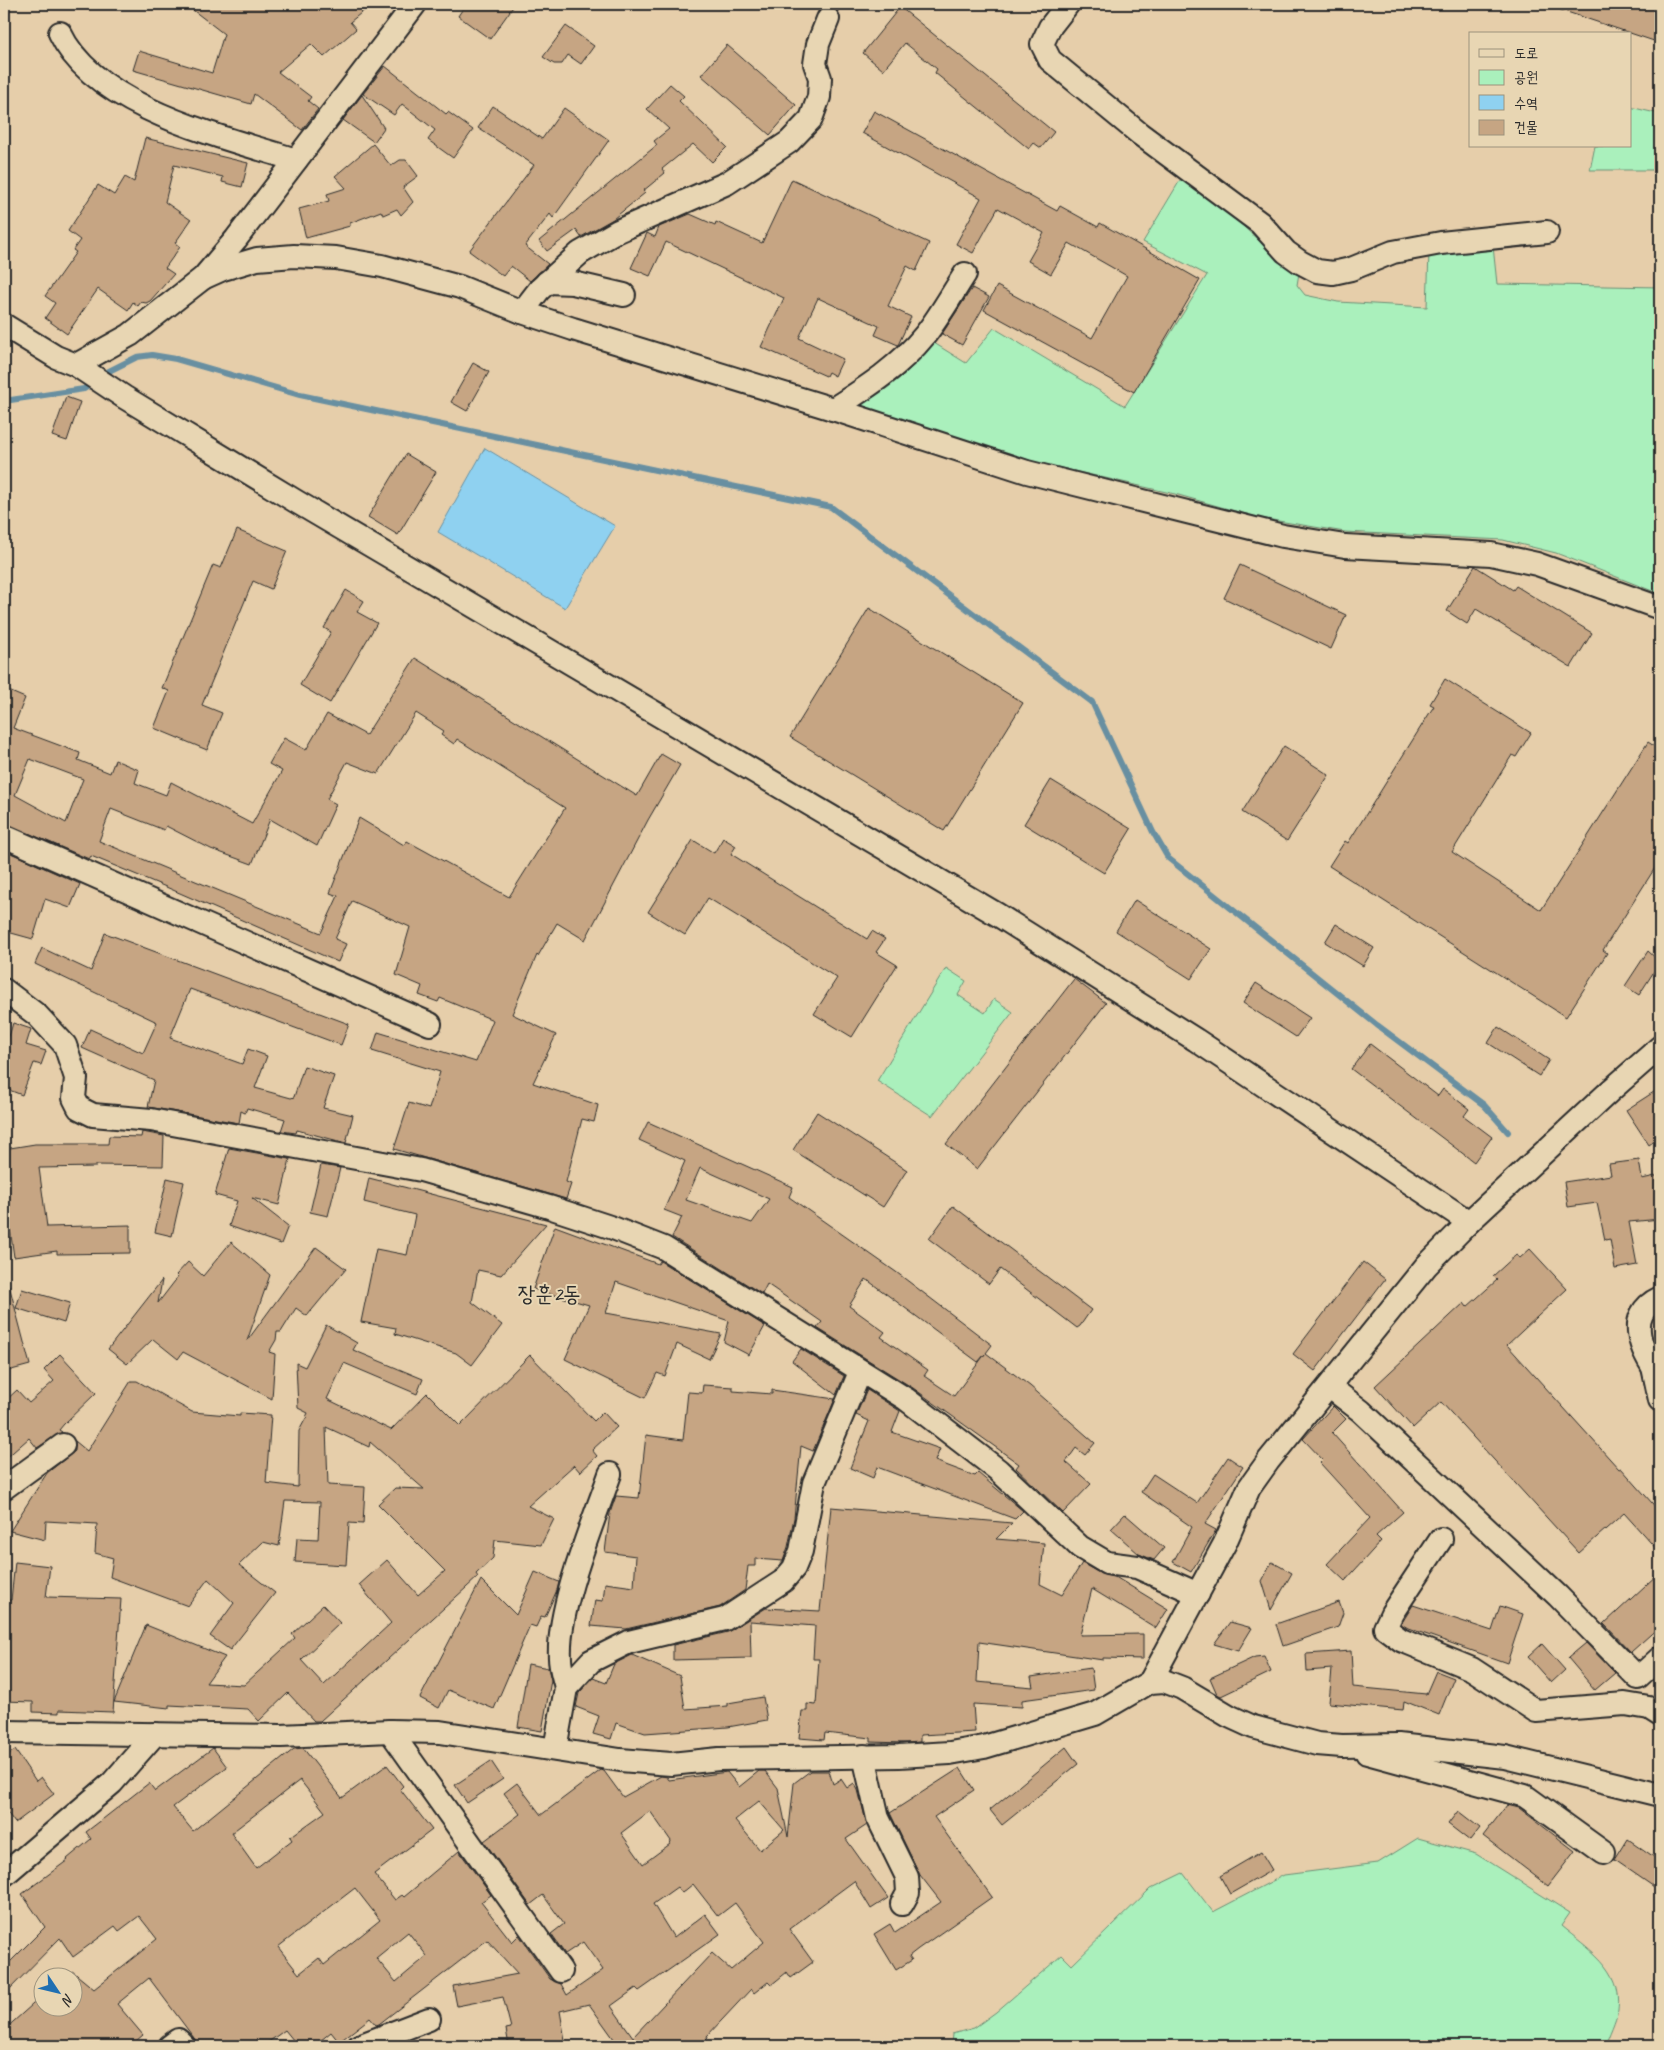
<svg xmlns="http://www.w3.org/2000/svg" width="1664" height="2050" viewBox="0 0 1664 2050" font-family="Caveat,'Poor Story',sans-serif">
<rect width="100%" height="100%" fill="#e6ceaa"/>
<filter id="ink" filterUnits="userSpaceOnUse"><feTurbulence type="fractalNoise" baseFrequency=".02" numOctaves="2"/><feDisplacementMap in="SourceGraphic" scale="10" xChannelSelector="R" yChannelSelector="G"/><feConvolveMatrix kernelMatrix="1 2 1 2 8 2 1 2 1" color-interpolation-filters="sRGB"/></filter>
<g filter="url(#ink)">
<g fill="#aaf0bc" stroke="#6a8e74">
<polygon points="1630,107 1660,114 1660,170 1590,170 1595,146 1630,146"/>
<path d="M 1182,177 L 1231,215 L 1270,251 L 1299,273 L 1297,285 L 1305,295 L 1338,302 L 1427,307 L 1429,252 L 1493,246 L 1497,284 L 1660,287 L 1660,594 L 1556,553 L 1503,540 L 1345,532 L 1260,518 L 1175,494 L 1035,462 L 858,407 C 890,388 910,372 934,343 L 966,363 L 994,328 L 1125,406 L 1207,275 L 1143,242 Z"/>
<polygon points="946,968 966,981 958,995 985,1013 994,999 1013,1012 932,1116 877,1081"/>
<path d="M 1418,1838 L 1476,1854 L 1570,1913 L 1561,1926 C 1587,1948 1624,1969 1618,2009 C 1616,2021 1609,2034 1605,2046 L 951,2046 L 952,2034 L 974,2028 L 996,2012 L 1062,1955 L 1072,1965 L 1150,1889 L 1183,1873 L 1213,1912 L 1284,1875 L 1378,1863 Z"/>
</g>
<polygon fill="#8fd1f0" stroke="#678fa1" points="485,448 615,526 565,608 438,532"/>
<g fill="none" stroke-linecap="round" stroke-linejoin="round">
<polyline stroke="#678fa1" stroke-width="6" points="4,401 84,389 109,371 137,357 152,355 176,359 300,395 831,507 1092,702 1153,832 1168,858 1377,1025 1484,1105 1508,1132"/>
</g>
<g fill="#c6a583" stroke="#2b2b2b" fill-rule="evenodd">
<polygon points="185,4 372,4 350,22 356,29 324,57 311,44 278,72 311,97 308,101 318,109 302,130 254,94 251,104 133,70 139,51 212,73 224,34"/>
<polygon points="466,4 515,4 490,39 458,16"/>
<polygon points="1553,4 1654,4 1660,6 1660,43 1552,7"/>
<polygon points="900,7 1054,132 1041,148 1034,143 1029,149 935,73 937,69 905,43 883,70 863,53"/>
<polygon points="566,26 594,46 581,64 568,55 562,64 554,64 543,57"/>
<polygon points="727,45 796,105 770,135 701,75"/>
<polygon points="385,66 446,114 448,112 473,130 453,158 428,140 435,130 402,104 394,115 363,94"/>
<polygon points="670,84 684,96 679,101 727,147 712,162 693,144 662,169 665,173 643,191 645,193 613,219 581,237 576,230 547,251 539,241 657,145 654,141 669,129 647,109"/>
<polygon points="362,95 384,128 374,142 343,120"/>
<polygon points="493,106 542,139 564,108 609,140 553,218 550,214 525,246 548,264 530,281 511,266 503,276 469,251 534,165 478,128"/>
<polygon points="874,111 1057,211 1060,206 1098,227 1100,223 1200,280 1134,392 984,310 997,286 1092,338 1127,276 1069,243 1051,274 1028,261 1044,233 998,208 973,253 956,244 981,198 862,133"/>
<polygon points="145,138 248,163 242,187 222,182 223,177 174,165 165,202 191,220 175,243 180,247 165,268 174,274 150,301 146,303 141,302 138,306 133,302 128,310 98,289 67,334 45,318 55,303 45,296 76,252 73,250 80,240 68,231 98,185 114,195 125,177 134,182"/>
<polygon points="373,144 391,166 400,160 406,160 418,176 403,187 413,202 401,215 397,209 383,215 381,211 350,223 350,226 306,238 299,209 329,201 327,194 346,188 335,176"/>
<polygon points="792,179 929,243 916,271 907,266 888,306 911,317 898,345 875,335 879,326 818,298 799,338 843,359 835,376 828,372 826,376 761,347 784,298 666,242 650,276 631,268 647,233 655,237 659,227 690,214 715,225 716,222 762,243"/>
<polygon points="972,288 989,297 962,345 942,334"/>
<polygon points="473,363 489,372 467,411 451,402"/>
<polygon points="66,397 80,402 67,441 52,436"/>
<polygon points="406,454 436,472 398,535 368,517"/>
<polygon points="237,530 287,551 271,589 253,581 202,705 222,713 207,750 154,728 169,691 162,688 213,565 221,568"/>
<polygon points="1240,565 1346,615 1331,649 1224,598"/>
<polygon points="1475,566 1513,590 1516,586 1592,633 1571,667 1476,609 1467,624 1447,611"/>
<polygon points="346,590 364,601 357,612 377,623 330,703 300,685 331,632 324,628"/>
<polygon points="869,608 1023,703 944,831 790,737"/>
<path d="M 415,658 L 637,796 L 661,754 L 680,765 L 648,820 L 585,940 L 557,923 L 538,956 L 537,955 L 512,1014 L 556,1035 L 533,1083 L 598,1105 L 594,1122 L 582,1119 L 566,1182 L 571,1184 L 566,1199 L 394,1149 L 409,1103 L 429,1109 L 440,1072 L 372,1051 L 378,1032 L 476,1062 L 493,1020 L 440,998 L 438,1002 L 419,995 L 422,986 L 396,975 L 410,927 L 352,901 L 335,939 L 346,944 L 338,962 L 166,887 L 91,856 L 89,859 L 4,823 L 4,689 L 25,698 L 13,728 L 80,753 L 78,760 L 110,773 L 115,760 L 139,770 L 135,783 L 166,795 L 171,782 L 252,824 L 282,771 L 269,764 L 284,738 L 306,750 L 327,714 L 366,735 ZM 416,713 L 444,731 L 441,735 L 454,744 L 457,739 L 565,808 L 509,897 L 407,841 L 404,845 L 359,818 L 330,893 L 338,896 L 321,933 L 99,841 L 111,809 L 164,830 L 166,826 L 211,849 L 252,864 L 270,819 L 317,846 L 336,804 L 327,799 L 347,762 L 378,774 ZM 30,759 L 83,779 L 66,823 L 15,795 Z"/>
<polygon points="1445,679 1531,733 1516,757 1512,755 1452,852 1541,910 1648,742 1660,750 1660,860 1603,950 1607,953 1566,1017 1329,866 1345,841 1348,843 1434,706 1430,704"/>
<polygon points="1284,746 1329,775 1287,841 1242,812"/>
<polygon points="1051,780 1131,829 1104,873 1024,824"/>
<polygon points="723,838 736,846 731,854 867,939 872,931 885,939 876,952 897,965 852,1037 814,1014 837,978 708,898 685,935 648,912 693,840 714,853"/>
<polygon points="4,850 80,884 70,908 45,899 33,939 4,931"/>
<polygon points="1135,900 1211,949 1191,979 1116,931"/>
<polygon points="1336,924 1374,948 1363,966 1325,942"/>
<polygon points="105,933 349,1024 341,1045 190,989 170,1038 242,1064 248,1049 267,1056 255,1088 291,1098 294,1097 304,1066 334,1076 323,1108 353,1115 346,1143 297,1130 296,1133 281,1131 285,1119 247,1108 245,1113 241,1111 239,1123 148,1107 154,1080 82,1048 90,1029 143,1053 157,1022 35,964 42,948 91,971"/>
<polygon points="1648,951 1660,962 1639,995 1625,986"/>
<polygon points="1074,979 1106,1003 977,1169 946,1144"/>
<polygon points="1256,983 1310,1018 1296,1037 1243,1003"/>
<polygon points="13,1023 31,1029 26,1045 46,1051 41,1065 34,1063 22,1095 4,1088 4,1053"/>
<polygon points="1498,1027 1549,1060 1539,1076 1488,1043"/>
<polygon points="1370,1044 1438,1096 1443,1089 1469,1109 1464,1116 1492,1137 1474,1162 1351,1069"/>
<polygon points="1660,1088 1660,1137 1649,1145 1626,1110"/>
<polygon points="817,1112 907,1170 883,1207 793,1150"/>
<path d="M 648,1122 L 793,1187 L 789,1197 L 896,1272 L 992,1345 L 986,1353 L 1030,1386 L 1095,1443 L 1085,1455 L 1076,1448 L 1066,1462 L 1091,1484 L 1063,1513 L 1016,1468 L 1019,1464 L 913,1388 L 817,1328 L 822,1322 L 767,1284 L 762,1294 L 672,1237 L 682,1217 L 664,1210 L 685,1161 L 639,1140 ZM 700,1168 L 769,1199 L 752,1223 L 686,1200 ZM 866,1279 L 978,1362 L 985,1354 L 954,1396 L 924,1376 L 928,1370 L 881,1337 L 885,1332 L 849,1306 Z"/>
<polygon points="142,1132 164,1136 163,1166 96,1165 96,1167 39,1168 47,1227 130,1225 130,1253 57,1254 57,1251 14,1257 4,1186 4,1149 35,1144 108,1144 109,1136 141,1137"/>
<polygon points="229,1148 290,1159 279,1205 252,1198 288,1226 281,1244 229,1226 237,1201 215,1195"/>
<polygon points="1639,1160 1642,1179 1660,1175 1660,1219 1629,1222 1637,1265 1615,1269 1610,1239 1605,1240 1597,1203 1568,1207 1564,1182 1611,1175 1609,1164"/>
<polygon points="321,1165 340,1168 328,1216 310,1212"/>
<polygon points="167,1178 184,1182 172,1236 155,1232"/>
<polygon points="369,1178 546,1224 501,1275 478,1270 472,1302 502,1325 472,1365 456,1353 395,1334 396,1328 361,1322 376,1249 407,1255 415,1215 364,1202"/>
<polygon points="953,1206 1091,1310 1080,1326 1077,1328 1000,1269 989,1284 929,1239"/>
<polygon points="555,1226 658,1264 660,1261 765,1326 749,1355 724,1342 729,1321 616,1282 606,1313 721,1334 709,1359 677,1344 665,1376 657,1373 645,1398 565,1359 589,1305 533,1289"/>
<polygon points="231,1242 270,1275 247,1341 316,1247 346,1269 307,1316 296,1308 281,1332 277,1332 276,1340 269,1352 275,1354 272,1399 183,1352 178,1359 153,1339 127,1364 108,1349 162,1280 158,1303 178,1277 176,1275 188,1262 203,1276"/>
<polygon points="1530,1249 1567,1289 1507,1345 1619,1469 1621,1468 1660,1512 1660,1553 1624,1513 1579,1553 1441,1402 1413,1428 1375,1386 1464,1303 1467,1307 1497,1280 1493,1276 1516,1255 1520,1258"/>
<polygon points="1363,1262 1385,1279 1315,1371 1293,1354"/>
<polygon points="9,1285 30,1365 4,1372 4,1286"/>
<polygon points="22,1289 70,1303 64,1323 16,1308"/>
<polygon points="326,1325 357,1343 353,1350 423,1379 417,1394 344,1363 327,1399 391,1430 427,1393 460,1426 530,1355 594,1421 603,1412 617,1427 592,1450 597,1456 580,1472 574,1465 528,1506 554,1519 541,1545 495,1540 493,1558 476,1574 478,1577 320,1721 314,1721 288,1693 259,1721 248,1709 169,1705 169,1708 114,1702 146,1625 225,1657 206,1683 244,1685 295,1638 292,1634 323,1605 340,1623 301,1660 324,1685 391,1623 359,1585 387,1560 418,1595 445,1571 378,1504 395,1488 424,1489 370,1442 369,1447 326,1427 328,1485 365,1487 363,1524 349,1523 346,1565 295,1562 297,1538 318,1539 320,1502 285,1501 279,1546 263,1542 239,1565 275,1593 230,1650 210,1636 234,1603 208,1579 188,1606 110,1577 113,1558 95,1553 97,1524 46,1521 45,1540 10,1531 47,1473 75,1451 75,1441 87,1451 131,1381 137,1381 192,1412 240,1416 240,1413 271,1415 266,1483 298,1487 299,1431 306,1418 308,1418 306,1417 308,1413 298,1408 296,1363 305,1367"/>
<polygon points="801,1349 844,1376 836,1395 792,1361"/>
<polygon points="60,1354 96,1393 64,1424 59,1430 62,1432 37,1448 29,1438 4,1460 4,1402 17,1390 29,1403 54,1381 44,1370"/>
<polygon points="703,1385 733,1387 733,1391 772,1394 772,1390 835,1399 813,1451 801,1446 794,1518 788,1547 783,1561 755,1559 755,1566 748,1566 745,1590 720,1607 626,1629 591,1626 595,1600 603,1601 605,1583 634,1587 636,1556 605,1552 610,1513 616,1496 639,1498 646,1435 683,1440 688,1392 702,1393"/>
<polygon points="867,1390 900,1411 892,1432 940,1449 935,1461 975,1476 978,1473 1023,1511 1015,1519 877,1467 873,1478 850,1468 869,1421 856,1415"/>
<polygon points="1333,1406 1346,1419 1332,1433 1403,1512 1376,1536 1381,1541 1345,1581 1327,1564 1370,1518 1320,1463 1323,1460 1303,1439"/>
<polygon points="1228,1457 1243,1467 1205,1524 1216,1530 1191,1572 1173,1562 1192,1527 1141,1492 1153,1474 1197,1503"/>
<polygon points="831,1507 1012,1523 996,1539 1044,1543 1040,1584 1062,1595 1082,1563 1101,1574 1117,1578 1168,1609 1156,1628 1092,1589 1080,1635 1143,1634 1143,1659 1103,1658 1103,1660 979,1642 977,1682 1033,1687 1031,1677 1091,1668 1094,1690 1022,1700 1022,1707 973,1704 975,1732 920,1735 920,1742 905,1743 871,1742 871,1738 825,1733 824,1740 799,1738 802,1711 807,1711 807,1704 816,1705 819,1659 813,1659 815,1626 750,1621 751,1658 673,1660 673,1645 728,1632 766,1608 820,1611"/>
<polygon points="1125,1514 1164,1548 1154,1560 1139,1554 1111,1529"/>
<polygon points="15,1562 50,1566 46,1597 121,1599 113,1712 59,1710 59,1713 33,1712 33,1702 4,1701 4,1600 11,1600"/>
<polygon points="1272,1562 1292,1573 1271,1610 1262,1581"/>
<polygon points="535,1572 559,1582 557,1590 545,1617 541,1616 536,1627 530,1625 494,1709 448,1690 439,1708 420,1698 481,1580 516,1615"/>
<polygon points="1660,1572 1660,1626 1631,1652 1604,1624"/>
<polygon points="1339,1602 1343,1613 1338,1627 1283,1646 1276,1624"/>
<polygon points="1413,1605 1492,1631 1500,1606 1523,1614 1507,1663 1408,1628 1401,1624"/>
<polygon points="1230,1622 1252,1628 1238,1651 1214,1644"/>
<polygon points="1586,1643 1615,1673 1595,1690 1568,1658"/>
<polygon points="1542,1644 1565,1670 1551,1683 1528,1657"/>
<polygon points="1351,1651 1353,1687 1426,1694 1436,1671 1454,1678 1439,1715 1404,1701 1403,1710 1329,1703 1332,1669 1307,1671 1306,1654"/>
<polygon points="632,1655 680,1676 685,1709 728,1706 728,1703 763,1697 767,1720 728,1727 645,1733 616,1723 611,1739 593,1734 599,1716 576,1707 579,1693 593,1678 606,1683 614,1664"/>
<polygon points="1264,1656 1271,1672 1221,1696 1217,1694 1210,1678 1255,1657"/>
<polygon points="528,1664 548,1668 551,1680 542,1731 518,1727"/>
<polygon points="1066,1747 1078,1764 1002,1825 990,1810"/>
<path d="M 213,1748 L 227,1767 L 173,1807 L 193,1831 L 294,1749 L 303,1748 L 342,1798 L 387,1765 L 403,1786 L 400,1789 L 432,1830 L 374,1874 L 395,1900 L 402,1895 L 404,1897 L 459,1851 L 491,1895 L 481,1902 L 512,1942 L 519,1935 L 550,1979 L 561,1984 L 567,1995 L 603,1970 L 583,1942 L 565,1954 L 551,1934 L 564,1924 L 543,1895 L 530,1905 L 484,1841 L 520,1814 L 504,1793 L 517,1783 L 541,1815 L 601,1770 L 604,1771 L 623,1797 L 661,1776 L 667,1777 L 669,1780 L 727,1772 L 739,1787 L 759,1771 L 765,1771 L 778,1788 L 788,1837 L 794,1783 L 810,1771 L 829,1771 L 833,1784 L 841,1779 L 847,1788 L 854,1783 L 858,1790 L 867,1825 L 846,1839 L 888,1898 L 871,1909 L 854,1881 L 789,1929 L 813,1962 L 791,1978 L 787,1972 L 771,1985 L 768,1982 L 754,1993 L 751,1989 L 707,2036 L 708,2038 L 700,2046 L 619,2046 L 589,2004 L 560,2011 L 566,2046 L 509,2046 L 506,2029 L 511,2028 L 503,1997 L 457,2006 L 453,1986 L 518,1974 L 487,1940 L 379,2024 L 376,2025 L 370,2018 L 339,2042 L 331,2032 L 314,2046 L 298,2046 L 285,2030 L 263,2046 L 200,2046 L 149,1978 L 117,2004 L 143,2035 L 130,2046 L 4,2046 L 4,2030 L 42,1996 L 42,2008 L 72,2008 L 72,1971 L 94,1989 L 157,1939 L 139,1916 L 119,1931 L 115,1926 L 73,1957 L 60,1938 L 4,1995 L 4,1968 L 45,1927 L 22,1894 L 68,1860 L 67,1859 L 91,1839 L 86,1832 L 103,1819 L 149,1783 L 155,1791 ZM 300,1780 L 325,1812 L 290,1837 L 292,1840 L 256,1868 L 231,1833 ZM 759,1801 L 784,1830 L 760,1850 L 735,1820 ZM 650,1811 L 671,1841 L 670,1844 L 643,1864 L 621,1833 ZM 693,1884 L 718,1916 L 735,1903 L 764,1942 L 731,1970 L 712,1953 L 633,2037 L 611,2006 L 636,1988 L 639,1991 L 720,1934 L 705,1914 L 674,1938 L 653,1904 L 677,1887 L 682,1893 ZM 355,1888 L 380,1920 L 324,1965 L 319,1958 L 299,1974 L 278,1947 ZM 408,1932 L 427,1956 L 396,1982 L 376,1958 Z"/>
<polygon points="15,1750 36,1781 41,1777 54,1794 15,1823 4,1808 4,1757"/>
<polygon points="491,1761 503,1779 467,1803 455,1785"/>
<polygon points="960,1768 974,1790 934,1817 992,1897 918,1949 909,1956 912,1960 896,1970 874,1934 890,1924 895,1933 941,1902 920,1875 890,1813"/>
<polygon points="1507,1805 1519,1808 1575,1851 1548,1886 1483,1836"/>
<polygon points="1458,1811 1480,1828 1470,1841 1448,1824"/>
<polygon points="1628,1839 1660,1861 1660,1891 1615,1860"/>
<polygon points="1261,1852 1272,1870 1230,1894 1220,1876"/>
</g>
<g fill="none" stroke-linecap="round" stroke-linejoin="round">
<defs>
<g id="minor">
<polyline points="1068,4 1050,27 1042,44 1050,60 1140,134 1260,223 1286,252 1300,262 1317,271 1333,273 1351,269 1393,252 1441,243 1547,232"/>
<path d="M 60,33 C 95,108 223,137 296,160"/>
<polyline points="203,278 223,269 257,259 294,256 336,258 382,266 460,287 522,312 573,329 833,409 1027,472 1283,536 1345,546 1491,554 1537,564 1660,608"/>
<polyline points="547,282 573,283 624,295"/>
<polyline points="522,312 539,290 580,253 618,231 727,183 789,142 811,119 819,97 820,78 815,64 818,44 828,19"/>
<polyline points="4,325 56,357 76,365 130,335 203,278 236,239 415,4"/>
<polyline points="76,365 124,397 297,502 998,915 1196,1040 1469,1222"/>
<path d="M 833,409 C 866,388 900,366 925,335 C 940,316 952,294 965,274"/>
<polyline points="4,836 430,1024"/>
<polyline points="4,990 37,1015 65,1045 76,1078 74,1098 79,1108 93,1115 151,1120 421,1170 549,1207 613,1228 664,1248 906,1399 998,1470 1080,1547 1107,1563 1137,1567 1198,1594"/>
<path d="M 1660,1298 C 1623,1315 1642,1353 1660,1377"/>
<polyline points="1653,1367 1660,1400"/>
<polyline points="1330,1387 1361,1411 1558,1596 1638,1678 1660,1658"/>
<polyline points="4,1488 63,1445"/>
<polyline points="1441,1539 1392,1613 1385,1628 1401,1640 1472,1669 1536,1711 1625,1704 1649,1708 1660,1715"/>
<polyline points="1150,1682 1225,1543 1249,1488 1269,1460 1426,1266 1469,1222 1611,1090 1660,1047"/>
<path d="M 566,1688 C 564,1678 560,1668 560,1658 C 557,1607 593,1523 610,1474"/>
<polyline points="390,1731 561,1971"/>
<polyline points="4,1732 281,1736 390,1731 440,1732 620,1760 671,1764 719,1759 899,1756 950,1753 984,1747 1095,1714 1150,1682 1164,1681 1182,1688 1229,1716 1253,1727 1317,1744 1342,1746 1398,1745 1505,1757 1660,1795"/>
<polyline points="555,1749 566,1688 591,1661 629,1642 725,1619 783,1581 794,1568 801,1551 814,1483 860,1372"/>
<polyline points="1367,1753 1525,1796 1604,1853"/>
<polyline points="864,1756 878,1818 907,1877 908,1893 902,1904"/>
<polyline points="4,1875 112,1783 155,1734"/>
<polyline points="170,2046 178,2040 184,2046"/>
<polyline points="359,2046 429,2019"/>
</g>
</defs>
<use href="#minor" stroke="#2b2b2b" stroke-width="26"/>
<use href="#minor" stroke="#e8d6b3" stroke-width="22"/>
</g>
</g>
<g text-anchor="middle" stroke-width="4" stroke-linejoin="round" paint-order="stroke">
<g font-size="22" fill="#2b2b2b" stroke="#e8d6b3">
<text x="549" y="1301">장훈2동</text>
</g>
</g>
<rect width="1664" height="2050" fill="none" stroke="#e8d6b3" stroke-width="20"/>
<rect x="10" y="10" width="1644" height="2030" fill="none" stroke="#2b2b2b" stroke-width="2" filter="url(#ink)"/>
<rect x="1469" y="32" width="162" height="115" fill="#e8d6b3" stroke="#9c927d"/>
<rect x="1479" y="49" width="25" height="8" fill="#e8d6b3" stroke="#9c927d"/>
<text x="1514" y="58" font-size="15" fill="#2b2b2b">도로</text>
<rect x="1479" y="70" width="25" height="15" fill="#aaf0bc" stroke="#9c927d"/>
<text x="1514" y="82" font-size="15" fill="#2b2b2b">공원</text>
<rect x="1479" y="95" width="25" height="15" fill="#8fd1f0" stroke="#9c927d"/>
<text x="1514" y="108" font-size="15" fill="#2b2b2b">수역</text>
<rect x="1479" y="120" width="25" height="15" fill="#c6a583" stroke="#9c927d"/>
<text x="1514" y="132" font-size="15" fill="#2b2b2b">건물</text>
<g transform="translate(58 1992) rotate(125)"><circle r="24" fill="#e8d6b3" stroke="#9c927d"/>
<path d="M0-4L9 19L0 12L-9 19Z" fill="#1f6fb2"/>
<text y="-8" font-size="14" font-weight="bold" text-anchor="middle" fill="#2b2b2b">N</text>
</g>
</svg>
